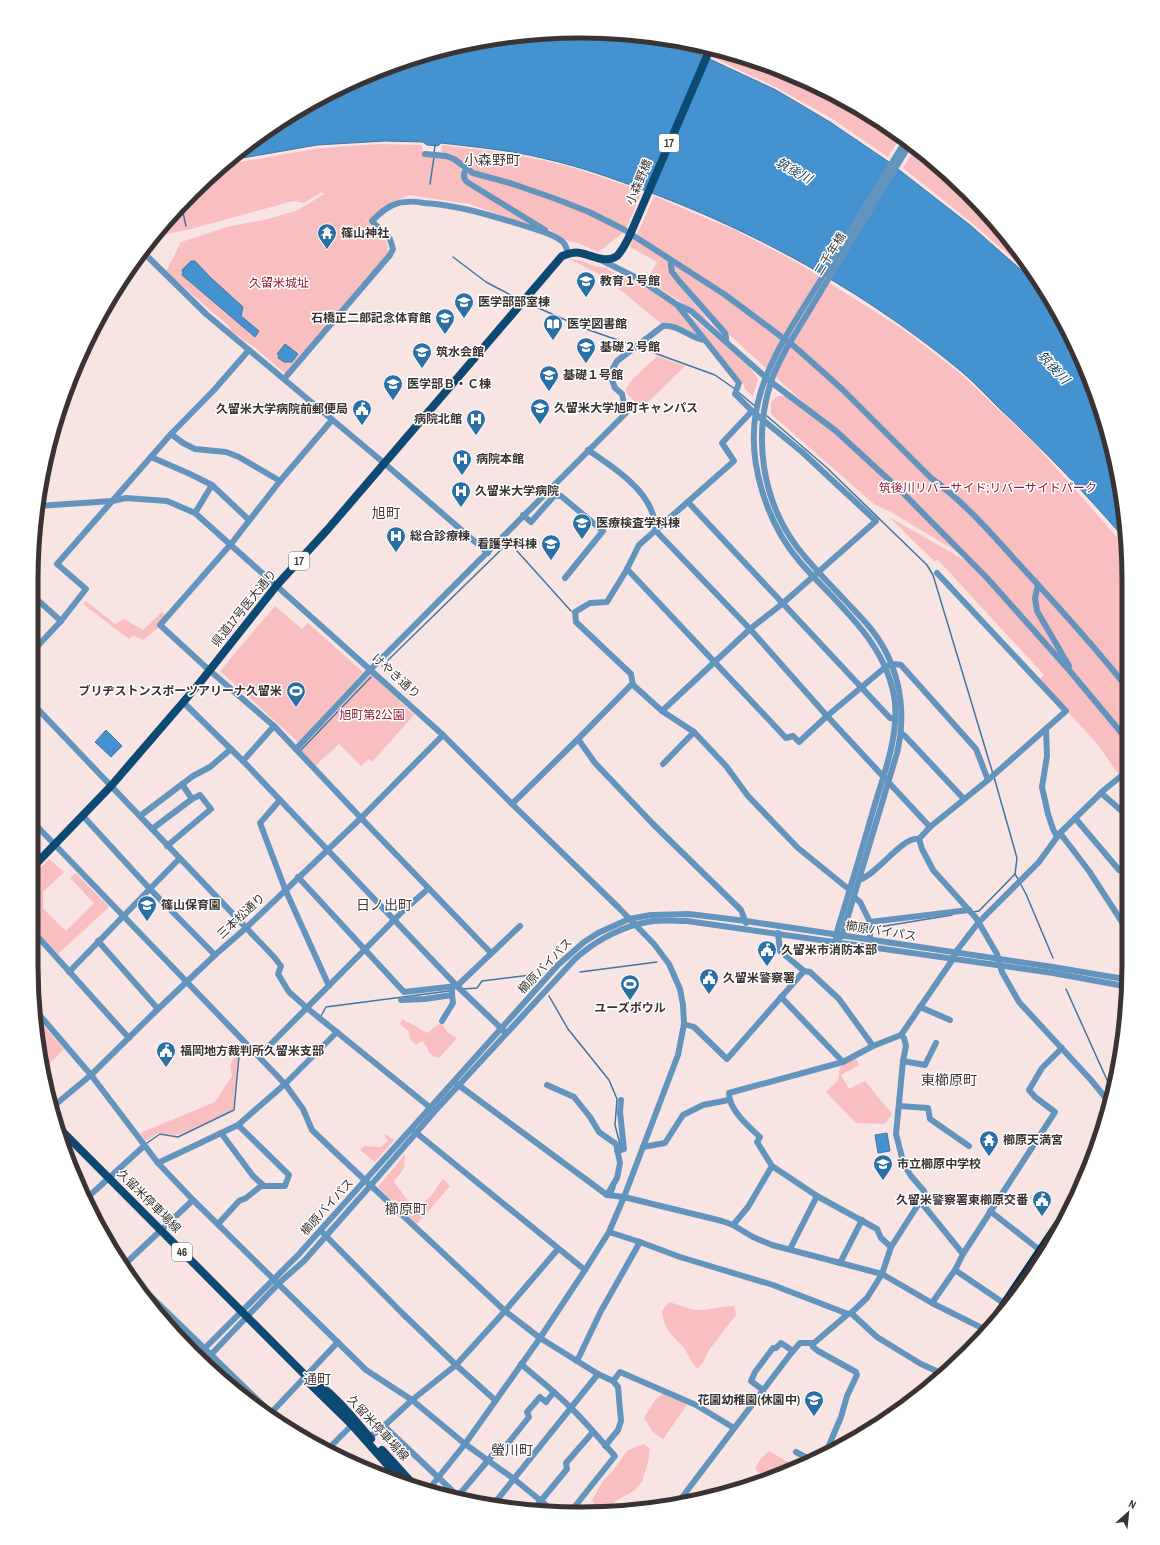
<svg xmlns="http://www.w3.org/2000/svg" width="1160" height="1545" viewBox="0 0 1160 1545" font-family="'Archivo Narrow','Noto Sans JP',sans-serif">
<rect width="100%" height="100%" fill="#f9e4e4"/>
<g fill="#f9bec0">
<polygon points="715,50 790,73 885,123 901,136 888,157 831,118 777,88 712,57"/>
<path d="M 379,144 L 422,145 L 423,155 C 435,157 454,156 460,167 C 462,171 462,176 462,181 L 534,226 L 469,204 L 409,195 L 385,206 L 369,221 L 362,216 L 385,236 L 389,253 L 287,375 L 254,347 L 230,330 L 230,327 L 166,272 L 181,242 L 227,227 L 268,219 L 298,210 L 324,194 L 322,192 L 304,203 L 293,201 L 191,229 L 152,237 L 192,192 L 224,165 L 320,148 Z"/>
<path d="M 442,145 C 476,149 510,153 542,160 C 576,167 609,180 642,191 L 626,229 L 472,170 C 461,160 456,156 441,153 Z"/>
<polygon points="915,148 968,192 1036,275 1040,282 972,223 903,168"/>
<polygon points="467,171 513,186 589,214 624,232 598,252 578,243 568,241 469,181 466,176"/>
<polygon points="654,196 737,231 798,263 904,330 961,374 1034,443 1124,545 1124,735 1080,678 970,564 1046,647 1124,741 1124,774 1119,775 1098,745 1039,680 1044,675 938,560 934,561 889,517 968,562 895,485 724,330 675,272 673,264 637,235"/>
<polygon points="633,238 668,260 669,272 710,323 684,304 647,280 657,262 630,247"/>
<polygon points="569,259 579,260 594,266 606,268 616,274 624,274 673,304 697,335 669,322 662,324 619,289 611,280"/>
<polygon points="689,315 749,366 758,379 753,396 745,389 744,385"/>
<polygon points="657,356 685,366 646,404 640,406 627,394 626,389 631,381"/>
<polygon points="778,396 787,396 835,434 897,490 959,553 891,512 874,504 771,414 771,402"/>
<polygon points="86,601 115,624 124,619 143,630 162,612 165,615 159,622 158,628 143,640 133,635 129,639 83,604"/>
<polygon points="275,606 302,629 308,623 363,672 299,743 220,671"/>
<polygon points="371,674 414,715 372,762 369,759 361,766 339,744 315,766 299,749"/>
<polygon points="49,859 64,872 43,892 43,908 66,931 94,903 70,878 76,873 109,907 58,954 31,923 31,877"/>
<path d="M 402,1019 C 406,1022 408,1022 412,1024 C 417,1026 422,1031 427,1033 C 433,1030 435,1025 441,1023 L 448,1033 L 457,1038 L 439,1058 L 433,1056 L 429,1053 L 427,1047 L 422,1041 L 416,1045 L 410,1039 L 409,1032 L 400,1024 Z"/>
<polygon points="38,1020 64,1049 45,1068"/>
<polygon points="234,1057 238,1058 233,1110 178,1135 159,1133 145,1141 140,1133 215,1102 232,1076 230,1066"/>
<polygon points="856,1059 859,1065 841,1075 849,1089 865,1081 892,1114 885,1124 856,1123 826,1092 838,1080 840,1067"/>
<polygon points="385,1134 394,1140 375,1162 360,1150 364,1146 381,1147 388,1141 384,1135"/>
<polygon points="405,1154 404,1168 394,1182 415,1210 430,1197 443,1179 450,1186 417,1224 378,1187"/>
<path d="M 669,1302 C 680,1305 691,1311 703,1310 C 714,1309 723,1306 734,1306 L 736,1315 L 709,1350 L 704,1361 L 698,1368 L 694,1366 C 691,1361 689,1356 686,1351 C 674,1334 665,1335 662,1311 Z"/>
<polygon points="665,1392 687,1405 663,1439 652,1431 644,1418 655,1400"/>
<polygon points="644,1444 650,1449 648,1462 642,1482 634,1491 619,1499 602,1512 598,1512 592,1500 603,1481 614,1469 627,1451 633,1448"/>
<polygon points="769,1451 795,1466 758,1484 762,1475 755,1469 761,1458"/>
</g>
<g fill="#4492d0" stroke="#4176a1">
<path d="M 580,31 L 658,39 L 701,55 L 776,90 L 830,122 L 889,162 L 970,225 L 1044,290 L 1100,403 L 1124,509 L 1124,538 C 1085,493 1044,450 1000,409 C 988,397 976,384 962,372 C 873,298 770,239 662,197 C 623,182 583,167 542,158 C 509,150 475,147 441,143 L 438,146 L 427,145 L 423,142 L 385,141 L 317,145 L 231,160 L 275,124 L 370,73 L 473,42 Z"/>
<polygon points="191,261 195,261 210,277 243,307 241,316 259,331 255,337 182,275 183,273 182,270"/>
<polygon points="285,344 298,354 292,362 284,362 278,358 279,355 277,354"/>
<polygon points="106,730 122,746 111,757 95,742"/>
<polygon points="887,1133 890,1151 878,1153 875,1135"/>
</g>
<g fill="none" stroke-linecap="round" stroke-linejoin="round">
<g stroke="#4176a1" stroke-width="1.5">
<polyline points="434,153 435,145"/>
<polyline points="430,184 434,157"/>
<polyline points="181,204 186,226"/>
<polyline points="453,257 486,282 520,300"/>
<polyline points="527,303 586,329 635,346"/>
<polyline points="638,347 715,375 735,389"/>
<polyline points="738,392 755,406"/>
<polyline points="767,416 826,467 927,565 933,575 993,774"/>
<polyline points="382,666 509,542 571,611"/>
<polyline points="300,751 371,677"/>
<polyline points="994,777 1017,858 1015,874 1018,879"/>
<polyline points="1020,883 1026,894 1053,958"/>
<polyline points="973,912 979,911 1015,874"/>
<polyline points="879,927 952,915"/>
<polyline points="580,972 657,962"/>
<polyline points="463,989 477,988 482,981 531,975 536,980"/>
<polyline points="1066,989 1112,1091"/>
<polyline points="549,996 568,1029 609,1080 617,1099 615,1125 621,1148"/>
<polyline points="321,1016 326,1007 449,991"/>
<polyline points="147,1143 160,1134 178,1137 234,1110 239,1056 246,1049"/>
<polyline points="612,1194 615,1187"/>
</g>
<g stroke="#6394bd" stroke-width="6">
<path d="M 425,154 L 446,156 L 454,159 L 473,173 L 513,184 L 556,199 L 589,212 L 623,229 L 724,294 L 795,347 L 842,389 L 931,478 C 963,501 991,533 1018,563 C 1054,602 1091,642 1124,684"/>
<path d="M 466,169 C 463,174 463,178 467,182 L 545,230"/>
<polyline points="143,252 206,314 384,463 488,553"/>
<polyline points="601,260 639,279 676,304 691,311 771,382 836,431 900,490 987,578 1069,670 1124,736"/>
<polyline points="671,261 671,266 672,272 680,282 725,333 726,337 726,341"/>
<polyline points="678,306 739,383 735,394 752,411"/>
<path d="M 284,379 L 390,255 L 393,249 L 390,239 L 372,221 C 381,212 392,202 406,202 C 411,201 418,202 424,203 C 457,205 490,215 522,225 C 534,229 548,232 559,239 C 565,242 566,247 568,253"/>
<polyline points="332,420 280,481 231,544 160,625 209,670 274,726 361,818 491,953"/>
<polyline points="171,434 183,443 195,449 226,452 239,457 280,481"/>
<path d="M 588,450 C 611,466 645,487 653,515 C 654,520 655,526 656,531 L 750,629 L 827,716 L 930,827"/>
<polyline points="151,457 190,474 212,485 249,520"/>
<polyline points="688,502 890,718 895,719"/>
<polyline points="38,506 112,501 126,498 167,501 195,513 443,735 512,804 618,907 654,944 669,964 680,989 683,1005 684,1024 678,1055 624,1197 609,1232 585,1270 540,1338 465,1444 429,1489"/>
<polyline points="195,513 212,485"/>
<polyline points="523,515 531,522 554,496 561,496 603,531 565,578"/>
<path d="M 627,569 L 786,738 L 793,736 L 799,742 L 827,716 L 882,670 C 888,665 892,663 901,665 L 976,749 L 988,780"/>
<polyline points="937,573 1066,711 988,780 930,827 919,839 922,849 933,870 976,918 997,954 1002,972 1019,1002 1091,1080 1109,1102"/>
<polyline points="1038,585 1035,598 1037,611 1069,666"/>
<polyline points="32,595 61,621"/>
<polyline points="32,652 61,621 86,589 57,564 171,434 214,390 249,350"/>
<polyline points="633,685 631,674 576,622 575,612 590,603 607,602 626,571 639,545 734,461 722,443 752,411 802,452 876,521 782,604 750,629 662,711"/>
<polyline points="183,702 243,761 457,986 505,1032"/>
<polyline points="32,703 274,957 281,966 278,974 289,992 307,1008 432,1109"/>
<polyline points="1046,730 1047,756 1042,787 1048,814 1053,829 1057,837"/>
<polyline points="902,734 905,736 964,799"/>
<polyline points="578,739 595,763 653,824 741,910 746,923"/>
<path d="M 296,749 L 371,669 L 626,413 L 622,394 L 615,388 L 612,380 L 612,370 L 617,361 L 663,326 C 678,324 690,338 704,340"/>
<polyline points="243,761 274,726"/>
<polyline points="663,764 694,732"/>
<polyline points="1101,793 1124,813"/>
<polyline points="280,800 260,823 285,889 329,986"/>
<polyline points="512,804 578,739 632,684 662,711 694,732 726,766 748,796 798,848 846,887 850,888"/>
<polyline points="83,816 149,888 215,955"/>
<polyline points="140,816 193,776 210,767 231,749"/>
<polyline points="1075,818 1119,870"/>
<polyline points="31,820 285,1084 303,1109 312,1130 337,1154 505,1311 540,1338 598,1374 613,1381 618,1387 621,1421 618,1430 605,1446"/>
<polyline points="152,829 192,799 182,784"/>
<polyline points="1060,833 1089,871 1124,925"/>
<polyline points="167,846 211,809 200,795 192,799"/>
<polyline points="298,877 404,992 457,986 520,926"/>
<path d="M 859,880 C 878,874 902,836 919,839"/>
<polyline points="854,897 860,902 870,922"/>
<polyline points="31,929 129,1038"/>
<polyline points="778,933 780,951 804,971 810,972 839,999 873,1046"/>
<path d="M 839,938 L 842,936 L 897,753 C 908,707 898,659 866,623 C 843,597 818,574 797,547 C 762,500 753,437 771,382 C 774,371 781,360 786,349 L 910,144"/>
<path d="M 836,939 L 836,935 C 849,892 862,850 874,807 C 884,774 898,738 895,703 C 888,642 837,605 800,562 C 767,524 747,462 756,412 C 764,364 795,322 820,281 C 848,234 877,187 906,140"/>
<polyline points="870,940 870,922 969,910"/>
<polyline points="98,941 158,1009"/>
<polyline points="69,972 179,859"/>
<polyline points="781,997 843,1062"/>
<polyline points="401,1000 425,999 452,995 452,987"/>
<polyline points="920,1007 950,1020"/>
<polyline points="37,1012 91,1075 158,1163 193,1200 366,1370 412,1400 465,1444 514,1479 551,1509"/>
<polyline points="442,1021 453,1003 452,995"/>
<polyline points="684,1024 694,1027 727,1059 804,971"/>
<polyline points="259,1056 404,910 428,889"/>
<polyline points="903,1061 925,1065 936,1043"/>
<polyline points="457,1084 607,1195 624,1197 722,1221 733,1225 753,1237 772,1245 882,1274 932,1303 988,1331"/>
<polyline points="547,1085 574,1097 590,1117 599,1132 616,1144 620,1163 617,1178 607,1195"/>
<polyline points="899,1106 928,1108 930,1119 969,1146"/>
<polyline points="50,1109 91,1075 158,1009 215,955 246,928 361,818 443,735"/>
<polyline points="414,1131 585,1270"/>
<polyline points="221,1133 253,1176 263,1185"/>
<polyline points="643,1147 665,1143 683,1115 703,1105 729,1100"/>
<polyline points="617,1151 624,1149 620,1112 621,1100"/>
<polyline points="158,1163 238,1125 285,1084 337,1032"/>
<polyline points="87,1198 144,1146"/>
<polyline points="920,1201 963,1254"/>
<polyline points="990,1211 1041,1251"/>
<polyline points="218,1224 239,1201 246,1198 261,1186 285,1186 289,1175 238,1125"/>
<polyline points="733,1225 748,1207 772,1166"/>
<polyline points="609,1232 640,1242 680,1257 773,1285 848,1314"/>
<polyline points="323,1233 402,1313 456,1365 495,1400"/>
<path d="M 891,1247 L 881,1238 L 877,1229 L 817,1196 L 772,1166 L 757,1142 L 760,1137 C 748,1126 729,1110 729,1093 L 843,1062 L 873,1046 L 901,1035 L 953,959 L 955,953 L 978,923 L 1039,862 L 1060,833 L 1104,790 L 1120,777 L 1124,776"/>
<polyline points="790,1249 817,1196"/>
<polyline points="840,1263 862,1220"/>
<polyline points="124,1265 193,1200"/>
<polyline points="955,1270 1005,1304"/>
<polyline points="139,1285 271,1413 276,1419"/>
<polyline points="932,1303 955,1270 963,1254 1055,1112 1035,1097 1029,1090 1042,1068 1062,1048"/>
<polyline points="851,1313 877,1337 921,1364 941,1373"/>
<polyline points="812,1343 813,1347 818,1351 856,1372 857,1375 847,1396 841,1417 827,1450"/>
<polyline points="196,1357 299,1254 558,965 584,942 598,933 629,919 651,915 689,914 746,921 1053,967 1124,979"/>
<polyline points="577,1361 601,1311 640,1242"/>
<path d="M 203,1363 L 279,1283 L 304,1261 L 371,1185 L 435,1111 L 575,959 C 596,940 624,925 653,921 C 664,920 676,921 687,921 L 1053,973 L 1124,986"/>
<path d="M 521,1364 C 537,1378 554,1391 569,1406 C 586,1422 600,1440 615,1456 L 572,1510"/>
<polyline points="613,1381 620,1372 696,1405 734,1428"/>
<polyline points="763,1390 751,1381 755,1372 773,1348 776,1348 781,1343 793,1351"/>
<polyline points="269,1415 338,1342"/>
<polyline points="384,1426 461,1499"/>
<polyline points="367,1439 384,1426 412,1400 456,1365 505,1311 558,1249"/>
<polyline points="326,1451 354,1423"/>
<polyline points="796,1452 809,1459"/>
<polyline points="458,1496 501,1445 505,1447 529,1417 527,1412 540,1397 546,1402 554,1392"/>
<polyline points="680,1500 792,1352 800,1343 814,1343 848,1314 851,1313 867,1298 882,1274 891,1247 925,1194 924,1191 911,1176 904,1165 896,1134 903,1061 906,1046 904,1038 901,1035"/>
<polyline points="493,1505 598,1374"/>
<polyline points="535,1508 567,1469 566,1463 593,1432"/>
</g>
<g stroke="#0c4973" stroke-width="8">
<path d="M 31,869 L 111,786 L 198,685 L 277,585 L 328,529 L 562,256 C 568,254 574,251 580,253 C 592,255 605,264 617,256 C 622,251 626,243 629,237 L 710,49"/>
<polyline points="59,1128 306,1376 311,1385 352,1425 400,1479"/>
<path d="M 306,1377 C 330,1388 354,1419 371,1439"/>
<polyline points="382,1450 412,1483"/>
</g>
<polyline stroke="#032f4e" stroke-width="9" points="985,1333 1071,1205"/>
</g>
<defs>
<symbol id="temple-pin" viewBox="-11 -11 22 30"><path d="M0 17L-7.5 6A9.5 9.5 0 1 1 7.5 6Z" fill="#2b70a5" stroke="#fff"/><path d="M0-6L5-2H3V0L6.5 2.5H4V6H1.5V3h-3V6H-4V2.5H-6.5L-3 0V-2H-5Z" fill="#fff"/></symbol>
<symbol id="university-pin" viewBox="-11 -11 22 30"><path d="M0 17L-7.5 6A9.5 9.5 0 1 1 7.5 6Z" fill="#2b70a5" stroke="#fff"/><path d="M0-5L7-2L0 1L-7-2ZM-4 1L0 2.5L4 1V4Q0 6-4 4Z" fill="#fff"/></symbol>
<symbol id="library-pin" viewBox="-11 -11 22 30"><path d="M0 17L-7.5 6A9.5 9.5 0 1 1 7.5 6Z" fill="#2b70a5" stroke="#fff"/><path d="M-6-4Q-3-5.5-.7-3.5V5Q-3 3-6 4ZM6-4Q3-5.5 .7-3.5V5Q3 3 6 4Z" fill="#fff"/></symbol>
<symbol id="civic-pin" viewBox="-11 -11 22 30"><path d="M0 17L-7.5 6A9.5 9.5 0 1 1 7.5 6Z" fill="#2b70a5" stroke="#fff"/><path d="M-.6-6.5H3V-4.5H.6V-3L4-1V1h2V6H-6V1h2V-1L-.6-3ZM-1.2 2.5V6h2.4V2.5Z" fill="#fff"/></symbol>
<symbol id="hospital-pin" viewBox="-11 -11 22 30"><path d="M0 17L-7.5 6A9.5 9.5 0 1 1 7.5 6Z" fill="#2b70a5" stroke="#fff"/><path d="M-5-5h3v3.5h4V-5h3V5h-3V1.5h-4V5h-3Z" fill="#fff"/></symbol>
<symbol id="stadium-pin" viewBox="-11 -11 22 30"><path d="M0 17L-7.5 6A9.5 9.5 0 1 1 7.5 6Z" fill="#2b70a5" stroke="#fff"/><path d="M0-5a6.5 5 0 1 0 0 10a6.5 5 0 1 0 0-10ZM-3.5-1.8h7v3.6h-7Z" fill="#fff"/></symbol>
<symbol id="school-pin" viewBox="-11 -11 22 30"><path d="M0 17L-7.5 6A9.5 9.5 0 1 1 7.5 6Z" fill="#2b70a5" stroke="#fff"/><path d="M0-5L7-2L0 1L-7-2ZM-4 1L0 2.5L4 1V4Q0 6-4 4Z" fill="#fff"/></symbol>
</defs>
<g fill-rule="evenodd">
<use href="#temple-pin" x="316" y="222" width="22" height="30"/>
<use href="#university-pin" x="575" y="270" width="22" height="30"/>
<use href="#university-pin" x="453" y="291" width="22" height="30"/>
<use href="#university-pin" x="434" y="307" width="22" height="30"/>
<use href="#library-pin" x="542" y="313" width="22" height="30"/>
<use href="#university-pin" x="575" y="336" width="22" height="30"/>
<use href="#university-pin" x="411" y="341" width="22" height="30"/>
<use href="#university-pin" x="538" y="364" width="22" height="30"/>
<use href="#university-pin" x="382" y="373" width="22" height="30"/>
<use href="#university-pin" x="529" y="397" width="22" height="30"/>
<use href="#civic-pin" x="351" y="398" width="22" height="30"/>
<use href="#hospital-pin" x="465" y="408" width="22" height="30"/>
<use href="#hospital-pin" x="451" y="448" width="22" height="30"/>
<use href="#hospital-pin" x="450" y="480" width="22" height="30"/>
<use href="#university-pin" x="571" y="512" width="22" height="30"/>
<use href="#hospital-pin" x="385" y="525" width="22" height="30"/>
<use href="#university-pin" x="540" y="533" width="22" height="30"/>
<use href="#stadium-pin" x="285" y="680" width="22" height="30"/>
<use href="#school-pin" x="136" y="894" width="22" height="30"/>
<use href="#civic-pin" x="756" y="939" width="22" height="30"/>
<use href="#civic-pin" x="698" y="967" width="22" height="30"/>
<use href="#stadium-pin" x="619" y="973" width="22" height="30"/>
<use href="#civic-pin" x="155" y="1040" width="22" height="30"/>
<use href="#temple-pin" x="978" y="1129" width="22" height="30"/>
<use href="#school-pin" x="872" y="1153" width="22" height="30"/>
<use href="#civic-pin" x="1031" y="1189" width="22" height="30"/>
<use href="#school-pin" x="803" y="1389" width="22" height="30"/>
</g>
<g text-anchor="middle" stroke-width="3" stroke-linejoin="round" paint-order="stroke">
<g fill="#fff" stroke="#767070" stroke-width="1">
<rect x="659" y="134" width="20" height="18" rx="3"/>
<rect x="289" y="552" width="20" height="18" rx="3"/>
<rect x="172" y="1243" width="20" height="18" rx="3"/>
</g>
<g font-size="11" font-weight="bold" fill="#3b3333">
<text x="669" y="147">17</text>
<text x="299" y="565">17</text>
<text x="182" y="1256">46</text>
</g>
<g font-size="12" fill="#3b3333" stroke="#fff">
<text transform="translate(639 182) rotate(-67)" y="4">小森野橋</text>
<text transform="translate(830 254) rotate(-58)" y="4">二千年橋</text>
<text transform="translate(244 608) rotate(-51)" y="4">県道17号医大通り</text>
<text transform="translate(396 676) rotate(42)" y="4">けやき通り</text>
<text transform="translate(241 916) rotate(-43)" y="4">三本松通り</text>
<text transform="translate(881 931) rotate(9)" y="4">櫛原バイパス</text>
<text transform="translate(545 966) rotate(-46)" y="4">櫛原バイパス</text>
<text transform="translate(149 1201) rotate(45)" y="4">久留米停車場線</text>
<text transform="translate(327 1207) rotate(-48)" y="4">櫛原バイパス</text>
<text transform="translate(378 1428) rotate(47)" y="4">久留米停車場線</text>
</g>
<g font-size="12" font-weight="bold" fill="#3b3333" stroke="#fff" text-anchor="start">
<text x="341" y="237">篠山神社</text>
<text x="600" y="285">教育１号館</text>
<text x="478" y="306">医学部部室棟</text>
<text x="431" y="322" text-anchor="end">石橋正二郎記念体育館</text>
<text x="567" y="328">医学図書館</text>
<text x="600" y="351">基礎２号館</text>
<text x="436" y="356">筑水会館</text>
<text x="563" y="379">基礎１号館</text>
<text x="407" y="388">医学部Ｂ・Ｃ棟</text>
<text x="554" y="412">久留米大学旭町キャンパス</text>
<text x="348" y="413" text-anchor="end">久留米大学病院前郵便局</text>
<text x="462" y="423" text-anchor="end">病院北館</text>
<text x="476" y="463">病院本館</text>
<text x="475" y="495">久留米大学病院</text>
<text x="596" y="527">医療検査学科棟</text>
<text x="410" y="540">総合診療棟</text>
<text x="537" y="548" text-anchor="end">看護学科棟</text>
<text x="282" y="695" text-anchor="end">ブリヂストンスポーツアリーナ久留米</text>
<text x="161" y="909">篠山保育園</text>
<text x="781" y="954">久留米市消防本部</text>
<text x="723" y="982">久留米警察署</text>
<text x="630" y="1012" text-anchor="middle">ユーズボウル</text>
<text x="180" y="1055">福岡地方裁判所久留米支部</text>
<text x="1003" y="1144">櫛原天満宮</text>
<text x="897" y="1168">市立櫛原中学校</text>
<text x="1028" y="1204" text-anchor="end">久留米警察署東櫛原交番</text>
<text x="800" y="1404" text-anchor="end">花園幼稚園(休園中)</text>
</g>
<g font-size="12" fill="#901c32" stroke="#fff">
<text x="279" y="287">久留米城址</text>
<text x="988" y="492">筑後川リバーサイド;リバーサイドパーク</text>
<text x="372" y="719">旭町第2公園</text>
</g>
<g font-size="13" font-style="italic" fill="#1b3c56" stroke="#fff">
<text transform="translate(794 170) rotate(29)" y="5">筑後川</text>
<text transform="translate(1054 367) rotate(47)" y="5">筑後川</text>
</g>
<g font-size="14" fill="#493839" stroke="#fff">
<text x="492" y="165">小森野町</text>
<text x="386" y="518">旭町</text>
<text x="384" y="910">日ノ出町</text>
<text x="949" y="1085">東櫛原町</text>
<text x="406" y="1214">櫛原町</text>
<text x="317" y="1384">通町</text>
<text x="512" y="1455">螢川町</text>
</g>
</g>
<path d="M0 0H1160V1545H0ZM580 38H580A542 542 0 0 1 1122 580V965A542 542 0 0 1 580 1507H580A542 542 0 0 1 38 965V580A542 542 0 0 1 580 38Z" fill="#fff" fill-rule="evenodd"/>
<path fill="none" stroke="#3b3333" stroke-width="5" d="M580 38H580A542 542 0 0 1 1122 580V965A542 542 0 0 1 580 1507H580A542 542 0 0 1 38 965V580A542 542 0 0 1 580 38Z"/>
<g transform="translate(1128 1513) rotate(27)" stroke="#ffffff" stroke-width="3" paint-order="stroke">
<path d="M0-3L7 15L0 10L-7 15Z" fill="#3b3333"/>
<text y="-6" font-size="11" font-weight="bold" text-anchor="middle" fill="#3b3333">N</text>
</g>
</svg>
